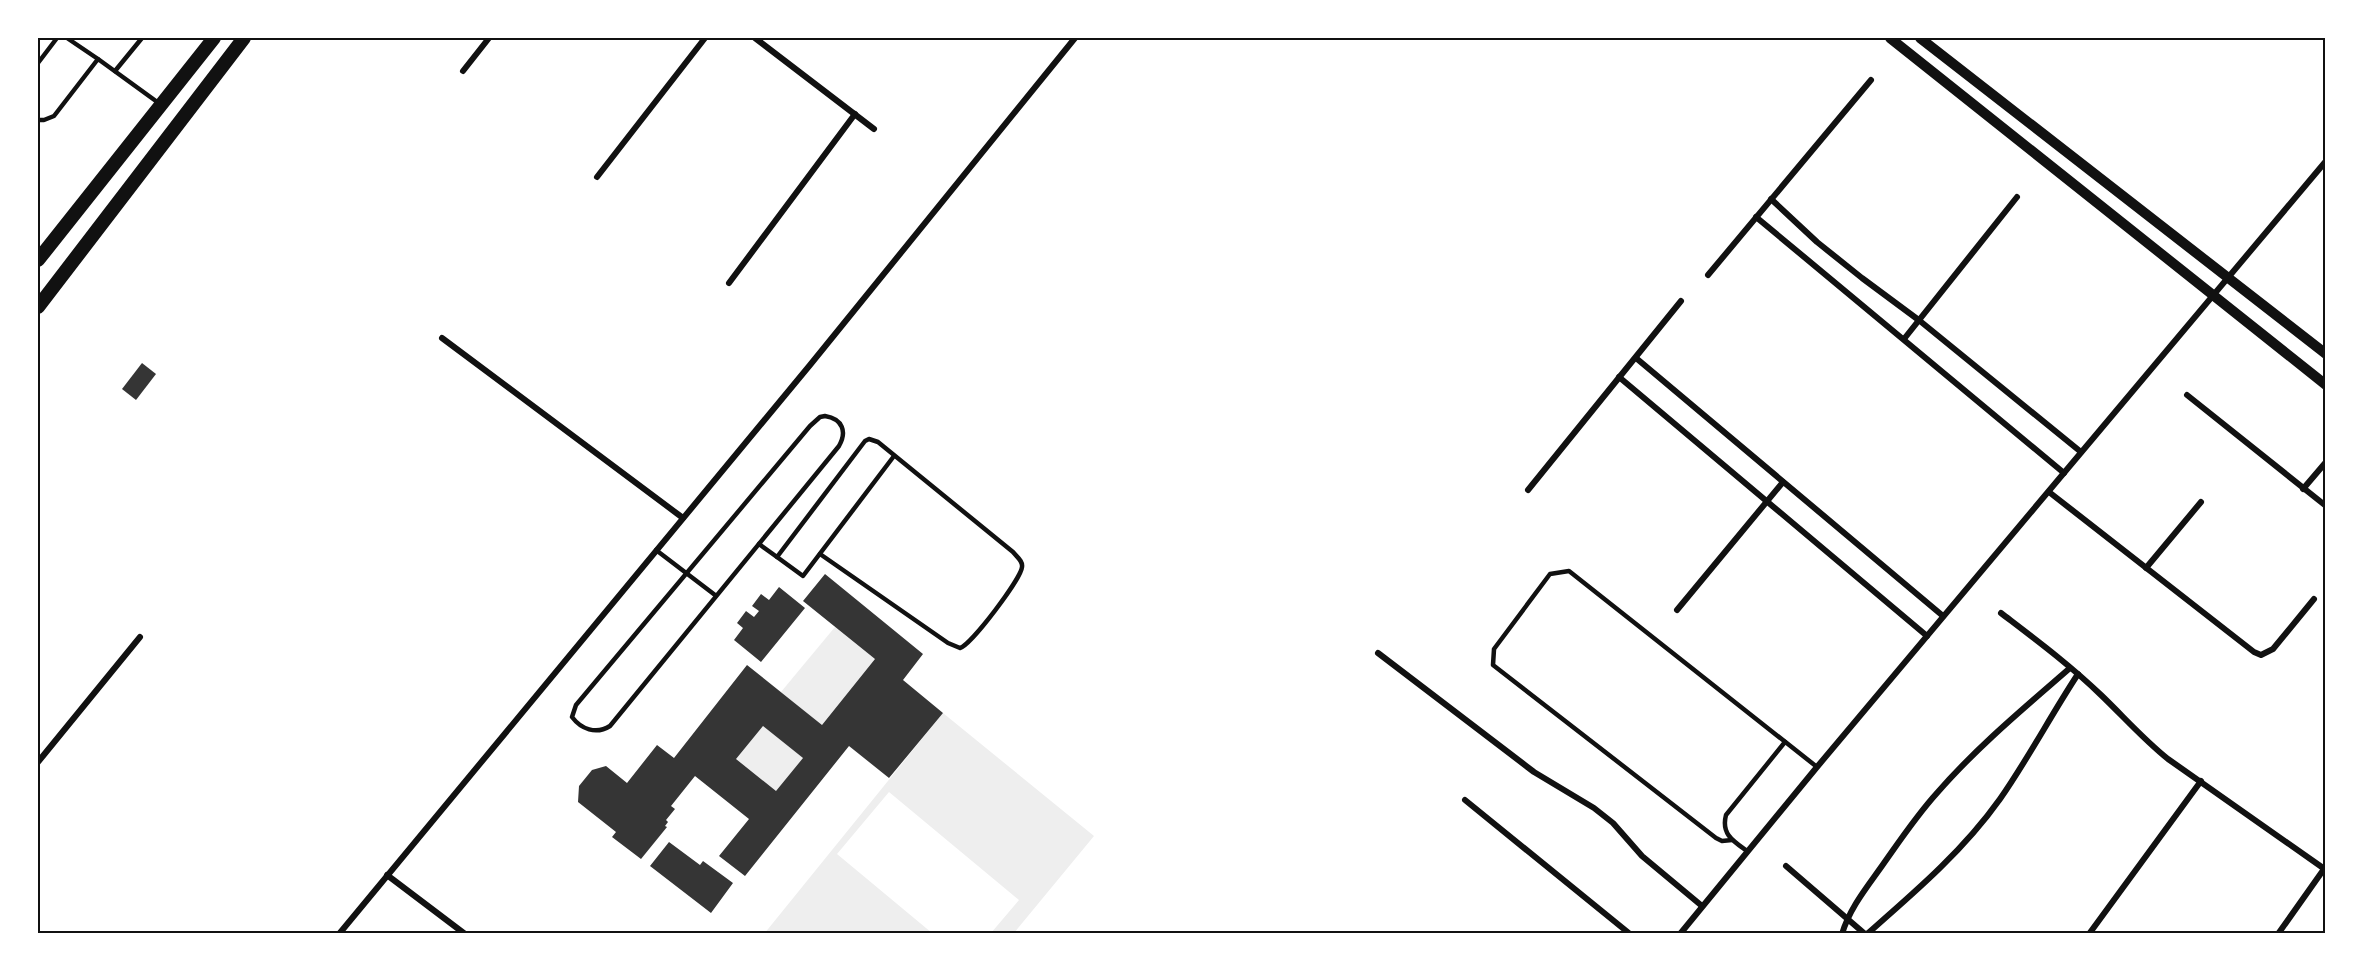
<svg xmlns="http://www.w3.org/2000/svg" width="2363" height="971" viewBox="0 0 2363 971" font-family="Cabin,sans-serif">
<rect width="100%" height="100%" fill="#fff"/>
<g fill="#eee">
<polygon points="835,627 875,659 822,725 781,692"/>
<polygon points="943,713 1094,836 1014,933 991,933 1019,900 889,792 837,854 932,933 764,934"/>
<polygon points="763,726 803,758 776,791 736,759"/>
</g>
<g fill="#353535" fill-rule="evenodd">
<polygon points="142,363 156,374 136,400 122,389"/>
<path d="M 825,574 L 923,654 L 903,680 L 943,713 L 889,778 L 849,746 L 745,876 L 719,856 L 749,819 L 695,776 L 671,806 L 675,809 L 666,820 L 668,822 L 665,826 L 667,827 L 641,859 L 612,837 L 616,832 L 578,802 L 579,786 L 592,770 L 606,766 L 627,783 L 657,745 L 674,758 L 747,665 L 822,725 L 875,659 L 803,601 ZM 763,726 L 803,758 L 776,791 L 736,759 Z"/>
<polygon points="779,587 805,608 761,662 734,640 743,628 737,623 746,611 754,617 759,611 752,606 761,594 769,600"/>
<polygon points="669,842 700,865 703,861 733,883 711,913 650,866"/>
</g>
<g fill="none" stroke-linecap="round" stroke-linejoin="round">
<g stroke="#111" stroke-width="4.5">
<polyline points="67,38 98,59"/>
<polyline points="38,63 57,38"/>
<polyline points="115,71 142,38"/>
<polyline points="38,120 44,120 54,116 98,59 160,104"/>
<path d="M 825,416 C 843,419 847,432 839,446 L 610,726 C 596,735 581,729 572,717 L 576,705 L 810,426 L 820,417 Z"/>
<path d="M 759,544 L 777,557 L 865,441 L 869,439 L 878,442 L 1013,552 C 1017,557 1023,561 1022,567 C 1021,579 971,645 960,648 L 948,643 L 820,554"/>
<polyline points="656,550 715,595"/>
<polyline points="777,557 803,576 894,456"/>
<polyline points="1732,840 1722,841 1716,838 1493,665 1494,649 1550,574 1569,571 1817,767"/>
<path d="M 1747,851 C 1733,841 1721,834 1726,815 L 1785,742"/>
</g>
<g stroke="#111" stroke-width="6">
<polyline points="755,38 874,129"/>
<polyline points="463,71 489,38"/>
<polyline points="597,177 705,38"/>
<polyline points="1771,199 1817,242 1862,278 1920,321 2081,452"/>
<polyline points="1756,217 2064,473"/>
<polyline points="1708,275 1871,80"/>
<polyline points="729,283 855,114"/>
<polyline points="442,338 683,518"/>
<polyline points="1904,339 2017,197"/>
<polyline points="1636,358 1943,616"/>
<polyline points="1619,377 1927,636"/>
<polyline points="2187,395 2326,506"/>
<polyline points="2303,489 2326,462"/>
<polyline points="1528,490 1681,301"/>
<polyline points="2049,492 2254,652 2261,655 2273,649 2314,599"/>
<polyline points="2146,568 2201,502"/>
<polyline points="1677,610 1783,482"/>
<path d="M 2001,613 C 2035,639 2070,665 2101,695 C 2124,717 2143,739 2168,759 L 2326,870"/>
<polyline points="1378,653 1534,772 1594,808 1613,823 1642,856 1702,906"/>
<polyline points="38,762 140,637"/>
<polyline points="1465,800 1630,934"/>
<polyline points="1786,866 1865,934"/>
<polyline points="387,875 465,934"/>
<polyline points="339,934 810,365 1075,38"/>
<polyline points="1680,934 1817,767 2326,161"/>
<path d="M 1842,934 C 1850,907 1868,886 1884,863 C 1901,839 1917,815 1937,793 C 1977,747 2024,708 2070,668"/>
<path d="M 1867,934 C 1915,892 1963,851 2000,799 C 2028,759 2051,715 2078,674"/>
<polyline points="2089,934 2201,781"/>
<polyline points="2278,934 2324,869"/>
</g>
<g stroke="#111" stroke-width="10">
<polyline points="1890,38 2326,385"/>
<polyline points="1920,38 2326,354"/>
</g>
<g stroke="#111" stroke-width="14">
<polyline points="38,260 214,38"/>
<polyline points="38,307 244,38"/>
</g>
</g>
<rect width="2363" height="971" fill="none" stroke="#ffffff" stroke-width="78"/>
<rect x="39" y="39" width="2285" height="893" fill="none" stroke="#111" stroke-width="2"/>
</svg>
